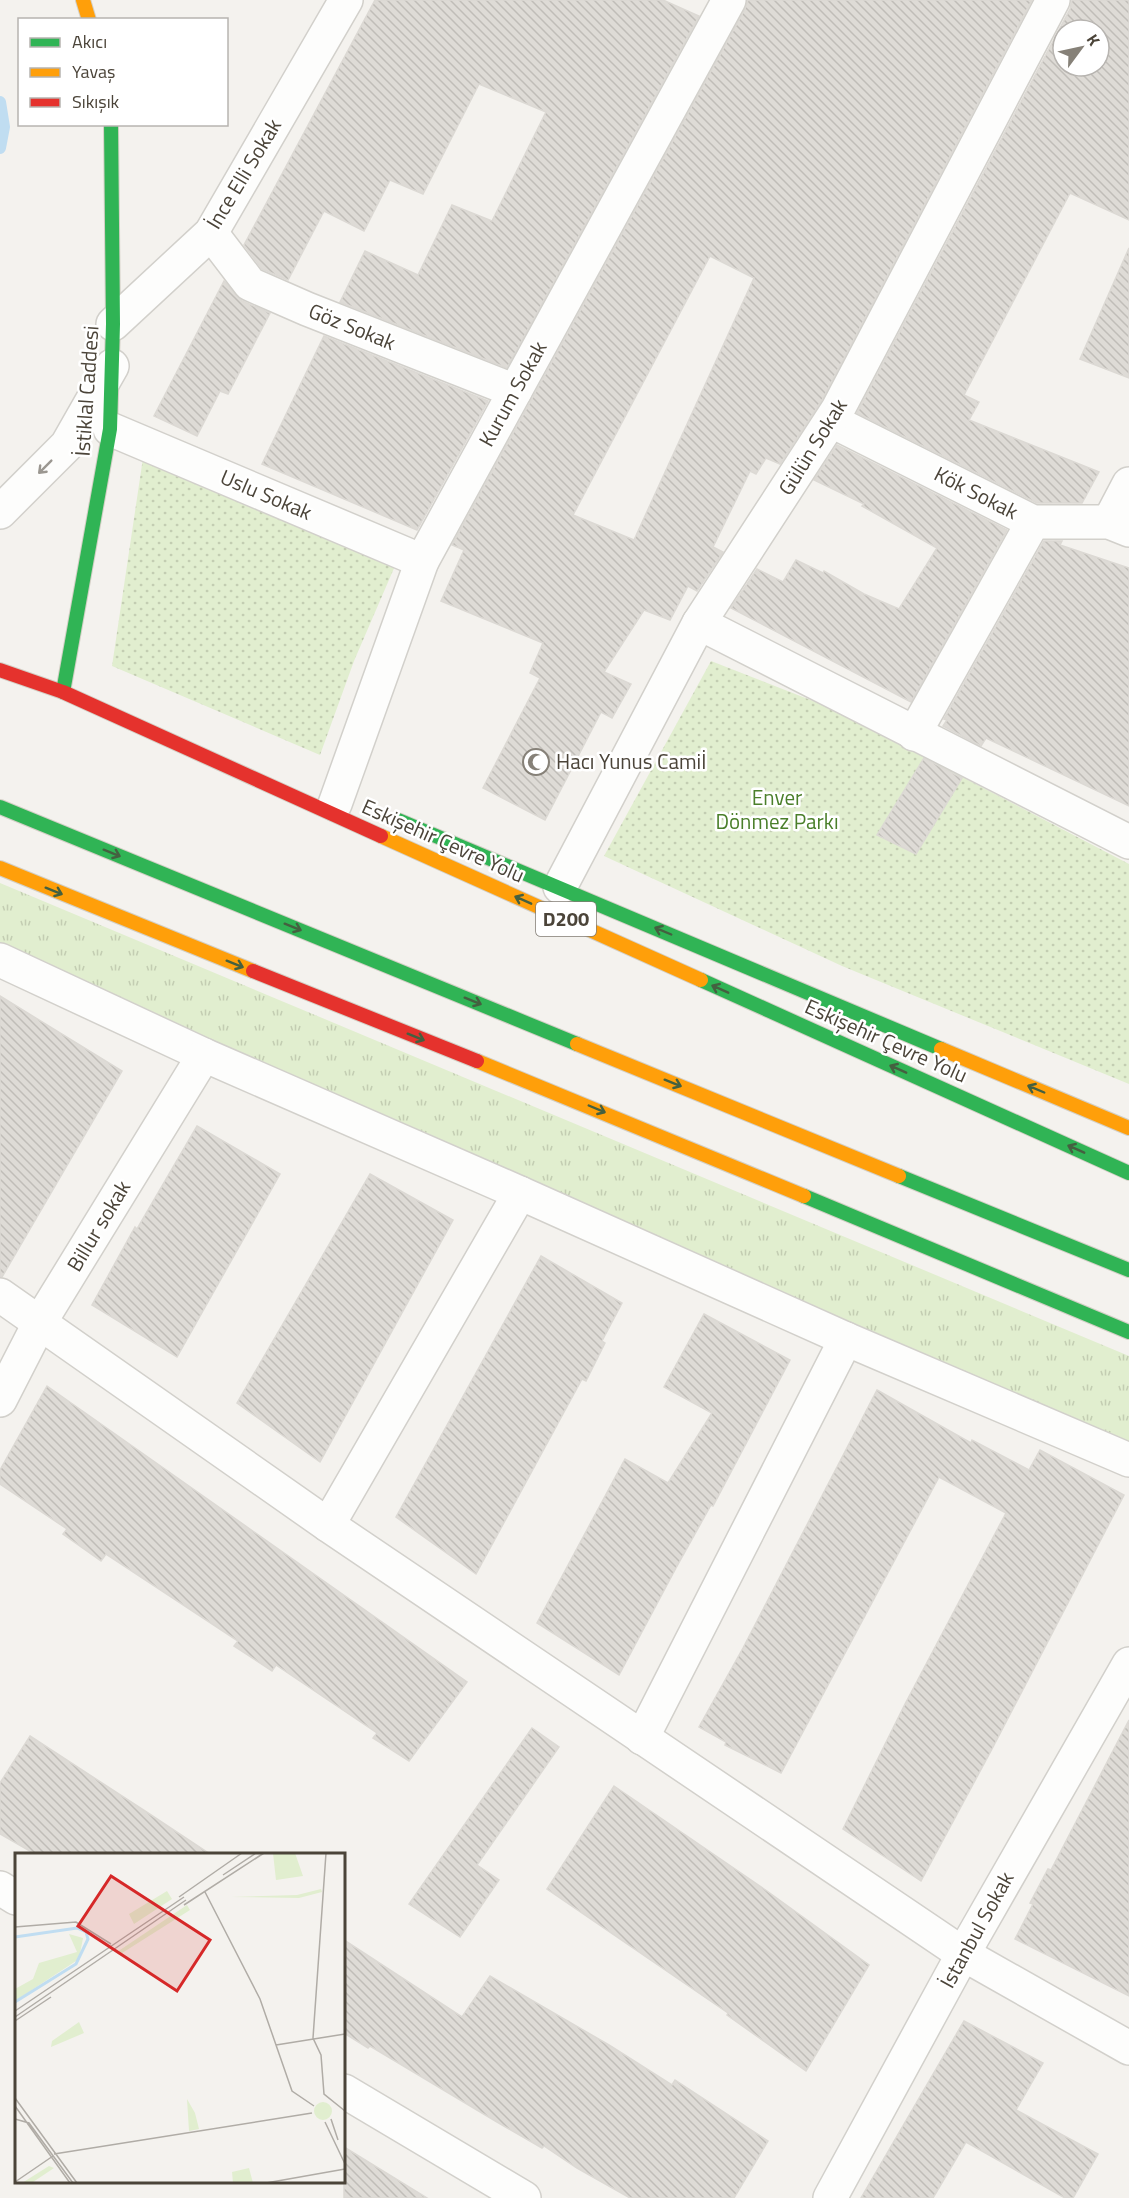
<svg xmlns="http://www.w3.org/2000/svg" width="1129" height="2198" viewBox="0 0 1129 2198" font-family="'Titillium Web',sans-serif">
<defs>
<pattern id="grass-tufts" width="24" height="20" patternUnits="userSpaceOnUse" patternTransform="scale(1.5)"><rect width="24" height="20" fill="#e1eecf"/><path d="M3 7l-1-3M5 7V3M7 7l1-3M15 17l-1-3M17 17v-4M19 17l1-3" fill="none" stroke="#c3cdb2"/></pattern>
<pattern id="park-dots" width="8" height="8" patternUnits="userSpaceOnUse" patternTransform="scale(1.5)"><rect width="8" height="8" fill="#e1eecf"/><path d="M2 2h.1M6 6h.1" fill="none" stroke="#c3cdb2" stroke-width="1.8" stroke-linecap="round"/></pattern>
<pattern id="building-back-hatch" width="6" height="6" patternUnits="userSpaceOnUse" patternTransform="scale(1.5)"><rect width="6" height="6" fill="#dedbd6"/><path d="M-1 5l2 2M0 0l6 6M5-1l2 2" fill="none" stroke="#c0bdb8"/></pattern>
</defs>
<rect width="100%" height="100%" fill="#f4f2ee"/>
<polygon fill="url(#grass-tufts)" points="0,883 1129,1356 1129,1458 0,953"/>
<g fill="url(#park-dots)">
<polygon points="143,458 401,552 354,661 320,755 112,666"/>
<polygon points="711,661 826,706 1129,864 1129,1084 842,966 604,856"/>
</g>
<g fill="none" stroke-linecap="round" stroke-linejoin="round">
<polyline stroke="#c0ddf1" stroke-width="12" points="0,102 4,127 0,148"/>
</g>
<g fill="url(#building-back-hatch)" stroke="#dcd9d4" stroke-width="1.5" fill-rule="evenodd">
<polygon points="375,0 663,0 699,16 507,368 340,302 365,251 418,275 452,205 492,221 546,112 479,84 423,194 390,180 364,231 324,211 288,280 262,269 244,245"/>
<path d="M 748,0 L 1032,0 L 822,400 L 780,464 L 766,458 L 756,474 L 750,471 L 713,547 L 723,552 L 697,591 L 688,586 L 670,620 L 644,610 L 604,672 L 631,684 L 612,718 L 601,712 L 545,820 L 483,788 L 540,678 L 530,673 L 543,643 L 441,601 L 464,550 L 452,545 L 745,9 ZM 710,256 L 754,278 L 634,540 L 573,515 Z"/>
<path d="M 1072,0 L 1129,0 L 1129,220 L 1070,193 L 964,395 L 979,402 L 969,420 L 1099,472 L 1082,503 L 1037,503 L 857,413 L 1070,9 ZM 1063,30 L 1099,30 L 1099,66 L 1063,66 Z"/>
<polygon points="1129,248 1129,378 1080,359"/>
<polygon points="224,281 242,301 270,313 228,394 220,391 197,436 154,416"/>
<polygon points="324,336 488,401 417,530 262,464"/>
<polygon points="837,445 1007,530 911,702 731,608 757,569 783,582 796,560 823,573 824,571 864,594 899,609 937,548 862,506 864,504 814,480"/>
<polygon points="1044,541 1062,541 1060,545 1129,568 1129,806 986,738 981,746 943,726 947,720 944,719"/>
<polygon points="924,758 962,778 916,854 877,835"/>
<polygon points="0,996 122,1071 2,1277 0,1277"/>
<polygon points="197,1126 280,1174 177,1357 92,1305 135,1227 137,1229"/>
<polygon points="370,1174 453,1220 320,1462 237,1403"/>
<polygon points="541,1256 622,1303 602,1341 605,1343 586,1381 582,1379 476,1574 396,1517"/>
<polygon points="704,1314 790,1360 713,1506 711,1505 676,1568 619,1675 537,1623 625,1459 668,1483 712,1413 664,1387"/>
<polygon points="47,1386 467,1682 409,1761 373,1738 377,1733 276,1665 272,1671 234,1646 238,1641 106,1554 101,1561 63,1534 67,1529 0,1484 0,1470"/>
<polygon points="877,1390 971,1443 972,1440 1029,1470 1040,1450 1124,1495 992,1749 921,1881 843,1829 905,1704 1006,1513 939,1477 781,1773 725,1745 726,1742 699,1727 743,1648"/>
<polygon points="1129,1720 1129,1996 1015,1939 1033,1904 1030,1903 1048,1869 1051,1870"/>
<polygon points="532,1728 559,1747 477,1865 499,1880 460,1937 409,1904"/>
<polygon points="30,1736 145,1811 210,1854 35,1854 0,1834 0,1783"/>
<polygon points="614,1786 767,1891 869,1965 806,2071 727,2015 728,2013 547,1889"/>
<polygon points="344,1940 462,2017 490,1976 609,2045 672,2085 675,2080 768,2141 734,2198 630,2198 577,2168 544,2146 542,2148 497,2122 370,2046 368,2048 344,2033"/>
<polygon points="964,2021 1043,2063 1016,2110 1098,2154 1073,2198 1065,2198 966,2142 933,2198 861,2198"/>
<polygon points="344,2147 427,2198 344,2198"/>
</g>
<g fill="none" stroke-linecap="round" stroke-linejoin="round">
<defs>
<g id="street">
<polyline points="211,233 250,284 307,309 515,391"/>
<polyline points="113,324 211,233 346,0"/>
<polyline points="832,421 1033,522 1109,522 1129,530"/>
<polyline points="110,429 422,561"/>
<polyline points="0,512 67,445 112,366"/>
<polyline points="1109,522 1129,484"/>
<polyline points="699,623 1129,842"/>
<polyline points="914,734 1033,522"/>
<polyline points="335,804 422,561 729,0"/>
<polyline points="560,887 699,623 838,409 1053,0"/>
<polyline points="0,960 204,1055 520,1193 846,1339 1129,1460"/>
<polyline points="0,1295 328,1525 963,1954 1129,2048"/>
<polyline points="0,1400 40,1322 204,1055"/>
<polyline points="328,1525 520,1193"/>
<polyline points="642,1738 846,1339"/>
<polyline points="0,1888 16,1898"/>
<polyline points="344,2091 524,2198"/>
<polyline points="830,2198 963,1954 1129,1664"/>
</g>
<g id="fast">
<polyline points="63,692 110,429 113,324 111,124"/>
<polyline points="0,807 577,1044"/>
<polyline points="398,820 941,1049"/>
<polyline points="701,980 1129,1173"/>
<polyline points="899,1176 1129,1270"/>
<polyline points="804,1196 1129,1332"/>
</g>
<g id="slow">
<polyline points="83,0 89,20"/>
<polyline points="381,836 701,980"/>
<polyline points="0,868 253,971"/>
<polyline points="577,1044 899,1176"/>
<polyline points="941,1049 1129,1128"/>
<polyline points="477,1061 804,1196"/>
</g>
<g id="jam">
<polyline points="0,670 63,692 381,836"/>
<polyline points="253,971 477,1061"/>
</g>
</defs>
<use href="#street" stroke="#d2d0cb" stroke-width="36"/>
<use href="#fast" stroke="#d3cfc5" stroke-width="16"/>
<use href="#slow" stroke="#d3cfc5" stroke-width="16"/>
<use href="#jam" stroke="#d3cfc5" stroke-width="16"/>
<use href="#street" stroke="#fdfdfc" stroke-width="33"/>
<use href="#fast" stroke="#30b455" stroke-width="14"/>
<use href="#slow" stroke="#ff9f0a" stroke-width="14"/>
<use href="#jam" stroke="#e5322d" stroke-width="14"/>
</g>
<defs><path id="oneway-shaft" d="M-6 0H5M1.5-3L5.5 0L1.5 3" fill="none" stroke-width="1.6" stroke-linecap="round" stroke-linejoin="round" transform="scale(1.5)"/></defs>
<use stroke="#9b9791" href="#oneway-shaft" transform="translate(45 467) rotate(135)"/>
<g stroke="#446040">
<use href="#oneway-shaft" transform="translate(112 853) rotate(22)"/>
<use href="#oneway-shaft" transform="translate(54 891) rotate(22)"/>
<use href="#oneway-shaft" transform="translate(523 900) rotate(-156)"/>
<use href="#oneway-shaft" transform="translate(293 927) rotate(22)"/>
<use href="#oneway-shaft" transform="translate(663 931) rotate(-157)"/>
<use href="#oneway-shaft" transform="translate(235 964) rotate(22)"/>
<use href="#oneway-shaft" transform="translate(720 989) rotate(-156)"/>
<use href="#oneway-shaft" transform="translate(473 1001) rotate(22)"/>
<use href="#oneway-shaft" transform="translate(416 1037) rotate(22)"/>
<use href="#oneway-shaft" transform="translate(898 1069) rotate(-156)"/>
<use href="#oneway-shaft" transform="translate(673 1083) rotate(22)"/>
<use href="#oneway-shaft" transform="translate(1036 1089) rotate(-157)"/>
<use href="#oneway-shaft" transform="translate(597 1109) rotate(23)"/>
<use href="#oneway-shaft" transform="translate(1076 1149) rotate(-156)"/>
</g>
<defs>
<symbol id="mosque-ring" viewBox="-11 -11 22 22"><circle r="9.5" fill="#fff" stroke="#868178" stroke-width="1.5"/><path d="M3.5-4.9A6 6 0 1 0 3.5 4.9A5 5 0 1 1 3.5-4.9Z" fill="#868178"/></symbol>
</defs>
<g fill-rule="evenodd">
<use href="#mosque-ring" x="521" y="747" width="30" height="30"/>
</g>
<g text-anchor="middle" stroke-width="5" stroke-linejoin="round" paint-order="stroke">
<rect fill="#fff" stroke="#817c74" stroke-width="1.5" x="536" y="902" width="60" height="34" rx="4.5"/>
<g font-size="20" font-weight="bold" fill="#4b4439">
<text x="566" y="926">D200</text>
</g>
<g font-size="21" fill="#4b4439" stroke="#fff">
<text transform="translate(244 174) rotate(-59)" y="7">İnce Elli Sokak</text>
<text transform="translate(352 327) rotate(22)" y="7">Göz Sokak</text>
<text transform="translate(87 391) rotate(-86)" y="7">İstiklal Caddesi</text>
<text transform="translate(513 394) rotate(-61)" y="7">Kurum Sokak</text>
<text transform="translate(813 447) rotate(-58)" y="7">Gülün Sokak</text>
<text transform="translate(976 493) rotate(27)" y="7">Kök Sokak</text>
<text transform="translate(266 495) rotate(23)" y="7">Uslu Sokak</text>
<text transform="translate(443 841) rotate(24)" y="7">Eskişehir Çevre Yolu</text>
<text transform="translate(886 1041) rotate(24)" y="7">Eskişehir Çevre Yolu</text>
<text transform="translate(99 1226) rotate(-59)" y="7">Billur sokak</text>
<text transform="translate(977 1930) rotate(-61)" y="7">İstanbul Sokak</text>
</g>
<g font-size="21" fill="#4b4439" stroke="#fff" text-anchor="start">
<text x="556" y="769">Hacı Yunus Camiİ</text>
</g>
<g font-size="21" fill="#4a7f2a" stroke="#fff">
<text x="777" y="805">Enver<tspan x="777" dy="24">Dönmez Parkı</tspan></text>
</g>
</g>
<g transform="translate(15 1853)">
<rect width="330" height="330" fill="#f4f2ee"/>
<path d="M 258,0 L 280,0 L 288,23 L 261,27 ZM 172,52 L 175,57 L 104,102 L 102,99 ZM299 258a9 9 0 1 1 18 0a9 9 0 1 1-18 0Z" fill="#e1eecf"/>
<path d="M 54,81 L 68,85 L 64,106 L 0,148 L 0,136 L 18,126 L 24,110 L 62,99 Z" fill="#e1eecf"/>
<path d="M 306,36 L 307,39 L 284,45 L 216,44 L 282,42 ZM 152,38 L 157,46 L 119,71 L 114,61 ZM 64,169 L 69,180 L 36,194 L 37,188 ZM 172,246 L 180,260 L 184,276 L 174,278 ZM 34,313 L 39,315 L 18,329 L 7,330 ZM 234,315 L 238,330 L 218,330 L 217,319 Z" fill="#e1eecf"/>
<path fill="none" stroke="#c0ddf1" stroke-width="3" d="M 0,84 L 62,75 L 71,79 L 73,86 L 61,111 L 0,149"/>
<path fill="none" stroke="#b0aca6" stroke-width="1.5" d="M 311,0 L 298,185 L 306,202 L 309,241 L 330,258M 208,22 L 241,0M 190,39 L 245,146 L 277,238 L 299,253M 164,44 L 227,0M 169,52 L 249,0M 0,74 L 61,69 L 96,91M 0,158 L 169,44M 0,164 L 171,47M 0,168 L 36,144M 261,192 L 330,181M 0,245 L 62,330M 0,253 L 55,330M 0,266 L 14,270 L 58,330M 316,266 L 323,287M 310,269 L 330,311M 39,301 L 297,260M 0,329 L 38,303M 251,330 L 330,316"/>
<path fill="#d62828" fill-opacity="0.15" stroke="#d62828" stroke-width="3" d="M 96,23 L 195,87 L 162,138 L 63,73 Z"/>
<rect width="330" height="330" fill="none" stroke="#4b4439" stroke-width="3"/>
</g>
<rect x="18" y="18" width="210" height="108" fill="#ffffff" stroke="#b7b4b0" stroke-width="1.5"/>
<rect x="30" y="38" width="30" height="9" fill="#30b455" stroke="#b7b4b0" stroke-width="1.5"/>
<text x="72" y="48" font-size="18" fill="#4b4439">Akıcı</text>
<rect x="30" y="68" width="30" height="9" fill="#ff9f0a" stroke="#b7b4b0" stroke-width="1.5"/>
<text x="72" y="78" font-size="18" fill="#4b4439">Yavaş</text>
<rect x="30" y="98" width="30" height="9" fill="#e5322d" stroke="#b7b4b0" stroke-width="1.5"/>
<text x="72" y="108" font-size="18" fill="#4b4439">Sıkışık</text>
<g transform="translate(1081 48) rotate(57)"><circle r="28" fill="#ffffff" stroke="#b7b4b0" stroke-width="1.5"/>
<path d="M0-4.5L10 22L0 15L-10 22Z" fill="#868178"/>
<text y="-9" font-size="16" font-weight="bold" text-anchor="middle" fill="#4b4439">K</text>
</g>
</svg>
